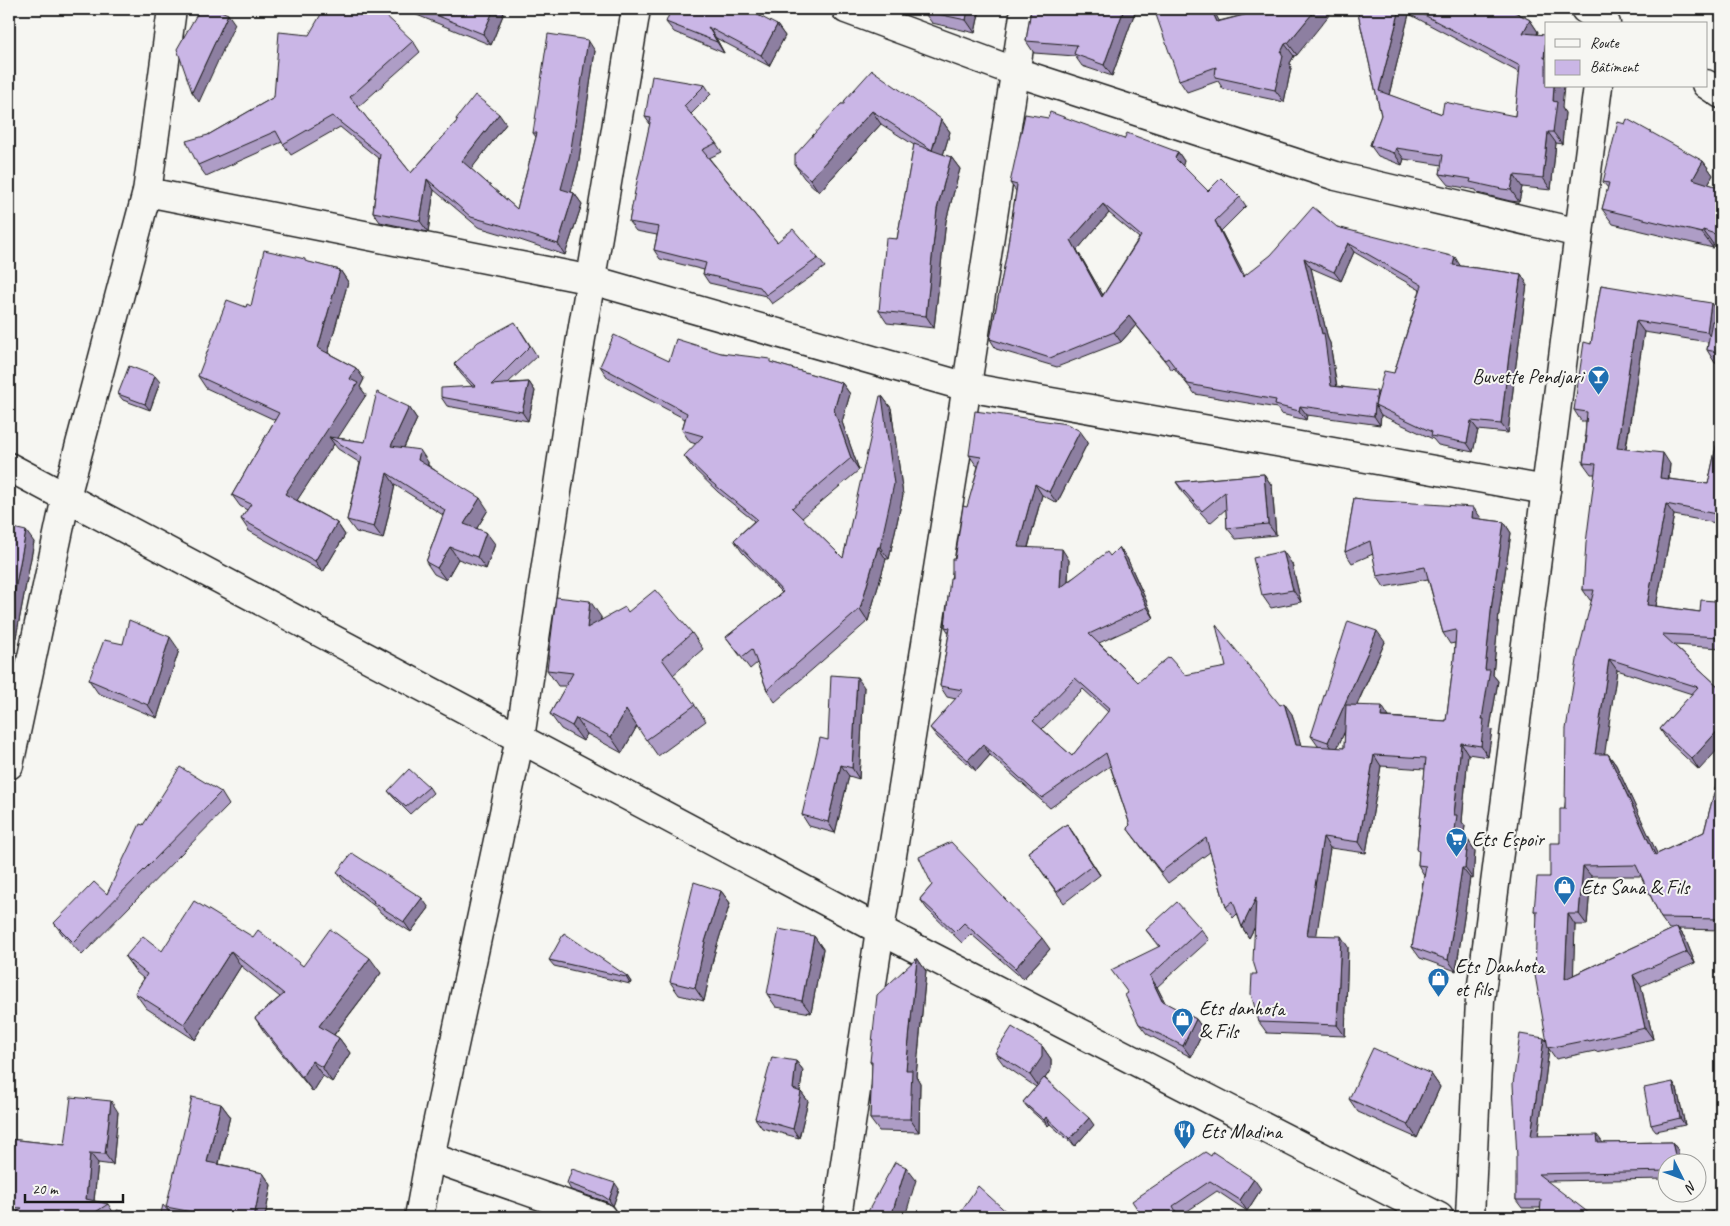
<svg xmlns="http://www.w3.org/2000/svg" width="1730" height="1226" viewBox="0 0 1730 1226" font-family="Caveat,sans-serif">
<rect width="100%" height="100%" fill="#f6f6f2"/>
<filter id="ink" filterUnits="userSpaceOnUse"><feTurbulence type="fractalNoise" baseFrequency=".02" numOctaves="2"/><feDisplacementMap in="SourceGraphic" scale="10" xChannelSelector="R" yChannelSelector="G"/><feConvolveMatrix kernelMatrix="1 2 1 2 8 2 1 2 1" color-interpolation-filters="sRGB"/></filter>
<g filter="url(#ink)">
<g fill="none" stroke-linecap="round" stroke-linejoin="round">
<defs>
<g id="minor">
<polyline points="846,9 1016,72 1336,176 1579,233"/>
<polyline points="1585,9 1606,24"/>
<polyline points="1706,84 1721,94"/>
<polyline points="147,192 592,280 967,387 1546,490"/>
<polyline points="9,467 880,930 1439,1217"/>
<polyline points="9,765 66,497 147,192 172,9"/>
<polyline points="430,1157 602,1217"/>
<polyline points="419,1217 430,1157 520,738 572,392 636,9"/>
<polyline points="837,1217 880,930 954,469 1025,9"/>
<polyline points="1470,1217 1480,1000 1598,86"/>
</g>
</defs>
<use href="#minor" stroke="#1c1c1c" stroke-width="31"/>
<use href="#minor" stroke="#f6f6f2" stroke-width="28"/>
</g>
<g fill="#ae9dc6" stroke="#1c1c1c" fill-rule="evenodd">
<polygon points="402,9 504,9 505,10 491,45"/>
<polygon points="980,9 975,33 932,23 923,11"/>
<polygon points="1031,9 1136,9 1112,76 1082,66 1075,56 1034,53 1026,41"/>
<polygon points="1267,9 1297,55 1294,56 1290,63 1291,68 1284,102 1223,89 1218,81 1187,92 1179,80 1219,21"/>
<path d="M 1357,9 L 1509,9 L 1530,20 L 1538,32 L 1537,34 L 1562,108 L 1565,113 L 1562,144 L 1556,143 L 1551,190 L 1522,187 L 1519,202 L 1510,201 L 1478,193 L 1476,190 L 1449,185 L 1440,174 L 1442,165 L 1404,159 L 1402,165 L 1378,156 L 1370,145 L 1381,115 ZM 1409,14 L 1520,73 L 1515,116 L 1442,114 L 1389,95 Z"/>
<polygon points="666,22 777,25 785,36 769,66 716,38 724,53 674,32"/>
<polygon points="309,35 413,41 420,52 358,107 411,173 457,121 456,119 506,124 471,169 517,209 536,137 533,133 595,51 578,166 571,192 574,193 582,204 565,255 505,235 478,227 434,190 428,232 380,222 373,212 379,159 340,127 291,155 282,142 206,176 198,165 208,135 274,97"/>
<polygon points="705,85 711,94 691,114 716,143 722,152 709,158 777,242 818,258 825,267 772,304 766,296 709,283 703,274 704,270 660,259 654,250 657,235 636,231 629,222 650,124 645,117"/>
<polygon points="841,104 941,119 950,132 943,155 951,157 960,169 946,221 934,328 887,323 879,311 897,239 914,145 881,124 819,192 804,178 795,165"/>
<path d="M 1124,139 L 1178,152 L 1184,161 L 1182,166 L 1208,191 L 1240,197 L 1246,206 L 1221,231 L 1244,276 L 1337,227 L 1461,266 L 1521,274 L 1527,284 L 1516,364 L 1508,433 L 1478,430 L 1473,452 L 1438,445 L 1433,439 L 1381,415 L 1380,425 L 1307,415 L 1306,420 L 1281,414 L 1277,408 L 1195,394 L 1174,368 L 1172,370 L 1136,325 L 1121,342 L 1057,367 L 996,349 L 990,339 L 1006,257 L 1016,191 L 1010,183 ZM 1109,213 L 1139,238 L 1103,295 L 1077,250 ZM 1354,252 L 1420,290 L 1394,373 L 1378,393 L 1337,386 L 1330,343 L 1328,339 L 1311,268 L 1341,281 Z"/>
<polygon points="1703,161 1713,175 1708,184 1721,188 1721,247 1713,244 1713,248 1613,224 1602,209 1608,188 1603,182"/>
<polygon points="307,262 340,270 348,282 328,353 356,368 364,379 360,387 366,395 337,438 365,442 409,407 417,419 404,448 428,462 428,465 488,510 477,528 495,544 486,569 458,559 446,580 434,574 426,562 443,515 395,485 383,539 356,532 347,520 360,463 338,449 334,444 297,500 337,523 345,535 323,572 249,531 241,519 247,510 240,506 232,495 275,420 206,388 198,376 246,307 251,306"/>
<path d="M 1601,285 L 1719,314 L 1718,322 L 1721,322 L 1721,364 L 1715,363 L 1707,350 L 1708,342 L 1644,332 L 1626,449 L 1670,464 L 1669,479 L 1708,484 L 1721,424 L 1721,524 L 1674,515 L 1656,606 L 1700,612 L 1715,601 L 1721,540 L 1721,648 L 1674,645 L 1721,689 L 1699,770 L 1667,740 L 1660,729 L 1692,694 L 1617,670 L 1604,754 L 1608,754 L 1616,765 L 1657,854 L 1704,832 L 1721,766 L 1721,930 L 1679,929 L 1685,938 L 1695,963 L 1641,986 L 1653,1039 L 1596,1052 L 1595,1051 L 1556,1059 L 1549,1049 L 1538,1136 L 1603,1143 L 1672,1142 L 1678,1150 L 1668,1164 L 1668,1179 L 1548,1181 L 1540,1208 L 1522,1208 L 1516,1200 L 1517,1157 L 1544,1038 L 1547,1042 L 1537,915 L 1534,911 L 1550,877 L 1560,843 L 1592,601 L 1590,600 L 1583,590 L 1595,474 L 1591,474 L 1583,463 L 1586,438 L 1585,436 L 1586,421 L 1581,421 L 1574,410 L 1591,344 ZM 1591,876 L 1641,876 L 1661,918 L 1669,929 L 1673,929 L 1573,975 L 1575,925 L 1587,925 Z"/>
<polygon points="521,331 537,356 508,383 529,382 535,391 528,421 447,406 441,397 472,386 461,374 454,364"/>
<polygon points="721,353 773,363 842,383 850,394 842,422 859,470 802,518 843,558 882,396 891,408 903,495 889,559 886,559 868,621 775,702 767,690 757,663 750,669 726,637 782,593 742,552 734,540 754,521 718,492 692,467 684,456 696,444 690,442 682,430 685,419 608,378 600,366 669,361"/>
<polygon points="160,382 150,410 123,400 118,394"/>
<path d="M 1088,442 L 1057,503 L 1042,495 L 1028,548 L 1069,560 L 1068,581 L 1110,556 L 1127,558 L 1154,618 L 1099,643 L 1138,682 L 1185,675 L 1280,705 L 1292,714 L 1301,746 L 1320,747 L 1318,746 L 1311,736 L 1385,642 L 1357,705 L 1389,717 L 1446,721 L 1454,659 L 1455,643 L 1450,644 L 1443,633 L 1428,579 L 1384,587 L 1377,576 L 1373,554 L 1352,563 L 1345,552 L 1354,498 L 1481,518 L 1480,519 L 1504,522 L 1511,533 L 1499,613 L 1493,675 L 1498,681 L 1490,728 L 1492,730 L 1488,757 L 1468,754 L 1462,822 L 1465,826 L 1463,839 L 1468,840 L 1475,851 L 1473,879 L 1470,878 L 1456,971 L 1420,958 L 1412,947 L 1424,875 L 1418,865 L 1419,852 L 1417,849 L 1425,769 L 1381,766 L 1366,853 L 1330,848 L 1316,935 L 1348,947 L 1345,1036 L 1267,1033 L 1259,1022 L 1255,927 L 1249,938 L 1242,927 L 1237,914 L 1233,918 L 1226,907 L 1210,852 L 1168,883 L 1127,828 L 1130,825 L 1110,766 L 1050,808 L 990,755 L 976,771 L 938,738 L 930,728 L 956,699 L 947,697 L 940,686 L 949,633 L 945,627 L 955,559 L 978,466 L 976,465 L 969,455 ZM 1083,689 L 1108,712 L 1072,756 L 1042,729 ZM 1345,731 L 1344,748 L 1337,748 Z"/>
<polygon points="1264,474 1272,486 1276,535 1236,539 1227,528 1226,509 1210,523 1184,494 1176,482"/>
<polygon points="9,527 34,542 13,653 9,652"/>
<polygon points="1292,564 1301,602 1271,608 1262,595"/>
<polygon points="628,612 692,633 703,649 673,675 706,721 658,756 637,726 622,753 587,734 583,741 561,729 550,714 566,686 558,686 547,670 601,617 601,620"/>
<polygon points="123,644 179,650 157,718 98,693 89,680"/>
<polygon points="864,687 859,779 849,776 835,833 809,826 802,815 828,740"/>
<polygon points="429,787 433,793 410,814 393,797 388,791"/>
<polygon points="221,792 229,805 82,955 63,935 54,923 107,894 143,825"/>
<polygon points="1067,824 1100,875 1064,903 1028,852"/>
<polygon points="337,872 429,908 411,932 381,913 377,908 344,882"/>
<polygon points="932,885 1050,949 1023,979 971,934 962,943 927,909 920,899"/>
<polygon points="721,891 730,903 714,955 704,1001 679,995 670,982"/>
<polygon points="1201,929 1209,940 1157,987 1165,1003 1196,1019 1204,1030 1191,1057 1147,1034 1139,1024 1128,993 1159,947 1146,930"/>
<polygon points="814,936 823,949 811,1013 776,1007 767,994"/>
<polygon points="253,937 303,966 381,973 334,1035 339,1038 350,1053 332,1082 323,1076 313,1092 265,1033 255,1018 280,997 241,966 195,1040 146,1008 135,993 144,979 136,972 125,957"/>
<polygon points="917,958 926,971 916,1076 920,1083 919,1132 879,1131 870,1119 872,1065 870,1062"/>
<polygon points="549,960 627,976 631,982 630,984 554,966"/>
<polygon points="1042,1046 1051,1059 1051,1069 1045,1078 1094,1125 1075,1146 1050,1124 1048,1126 1028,1108 1023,1102 1036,1087 1004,1065 995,1053"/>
<polygon points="796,1061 803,1070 800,1091 808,1101 799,1138 762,1128 755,1118"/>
<polygon points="1431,1074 1440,1087 1417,1138 1358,1112 1349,1099"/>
<polygon points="1673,1082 1677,1089 1685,1125 1656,1131 1651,1125"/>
<polygon points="221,1104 230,1116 219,1164 263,1173 271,1185 265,1217 173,1217 166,1207"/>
<polygon points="118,1112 113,1165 98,1163 94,1201 108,1204 115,1215 112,1217 9,1217 9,1139 65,1145"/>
<polygon points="1211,1156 1261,1189 1247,1211 1217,1191 1180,1216 1140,1217"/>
<polygon points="567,1183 619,1189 613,1206 607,1202 571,1190"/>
</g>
<g fill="#8d7fa1" stroke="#1c1c1c">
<polygon points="494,9 504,9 505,10 491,45 483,34"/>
<polygon points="968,9 980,9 975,33 966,20"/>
<polygon points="1124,9 1136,9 1112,76 1104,65"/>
<polygon points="1211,9 1213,9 1226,34 1217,22"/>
<polygon points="1316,9 1334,9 1297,55 1288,43"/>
<polygon points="1400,9 1406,9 1409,14 1387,103 1379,91"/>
<polygon points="228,14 235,24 199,102 192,92"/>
<polygon points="1530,20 1538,32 1531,45 1523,33"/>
<polygon points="777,25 785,36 769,66 761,55"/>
<polygon points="708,27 716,38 724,53 717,42"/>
<polygon points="1546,39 1546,62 1544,58"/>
<polygon points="588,40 595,51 578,166 569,199 561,189"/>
<polygon points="1285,44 1294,56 1290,63 1291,68 1284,102 1275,90 1281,52"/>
<polygon points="1554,86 1564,86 1562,108 1565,113 1562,144 1553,132 1553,101"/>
<polygon points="872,111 881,124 819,192 810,179"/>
<polygon points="499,114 506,124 469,172 462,161"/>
<polygon points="941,119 950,132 941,162 932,150"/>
<polygon points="1548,132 1556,143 1551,190 1543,178"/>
<polygon points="1396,148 1404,159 1402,165 1394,153"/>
<polygon points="1178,152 1184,161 1182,168 1175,158"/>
<polygon points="951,157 960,169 946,221 934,328 926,316 937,209"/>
<polygon points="1703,161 1713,175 1703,193 1693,179"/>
<polygon points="1514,175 1522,187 1519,202 1511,190"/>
<polygon points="427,179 434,190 428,232 420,221"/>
<polygon points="574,193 582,204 565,255 558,244"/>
<polygon points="1103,204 1109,213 1077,250 1109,306 1102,297 1071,240"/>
<polygon points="1215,221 1221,231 1250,286 1243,277"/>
<polygon points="1703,230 1713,244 1713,248 1702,233"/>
<polygon points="1348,243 1354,252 1341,281 1334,272"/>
<polygon points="1455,257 1461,267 1453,265"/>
<polygon points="1304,258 1311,268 1328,339 1330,343 1338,395 1331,386 1322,334"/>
<polygon points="340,270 348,282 326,360 318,348"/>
<polygon points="1521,274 1527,284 1516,364 1508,433 1501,424 1509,355"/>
<polygon points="1711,303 1719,314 1714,343 1707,332"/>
<polygon points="1129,316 1136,325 1121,342 1114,332"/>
<polygon points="1636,321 1644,332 1624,459 1617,448"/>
<polygon points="356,368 364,379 360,387 366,395 336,441 329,437 334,444 294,505 285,494"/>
<polygon points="155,376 160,382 150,410 145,404"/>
<polygon points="529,382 535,391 528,421 522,412"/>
<polygon points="842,383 850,394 842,422 859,470 851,458 834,410"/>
<polygon points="882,396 891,408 903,495 889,559 880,547"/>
<polygon points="1375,405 1381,415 1380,425 1374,416"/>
<polygon points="1300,406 1307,415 1306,420 1299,411"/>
<polygon points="409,407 417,419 399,458 391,446"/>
<polygon points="1471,421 1478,430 1473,452 1467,443"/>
<polygon points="1080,431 1088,442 1057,503 1049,492"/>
<polygon points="420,450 428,462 427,472 418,460"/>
<polygon points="1663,453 1670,464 1667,489 1660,478"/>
<polygon points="387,473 395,485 383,539 374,527"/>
<polygon points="1264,474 1272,486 1276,535 1268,524"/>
<polygon points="1035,484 1042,495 1025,558 1018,547"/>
<polygon points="480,498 488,510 472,536 464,524"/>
<polygon points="1666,504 1674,515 1654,616 1647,605"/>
<polygon points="1473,507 1481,518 1480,529 1472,518"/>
<polygon points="1504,522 1511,533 1499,613 1493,675 1498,681 1490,728 1492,730 1488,757 1481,746 1485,670 1492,602"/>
<polygon points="337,523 345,535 323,572 315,561"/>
<polygon points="26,531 34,542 13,653 9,647 9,622"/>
<polygon points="486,532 495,544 486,569 477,557"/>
<polygon points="450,547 458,559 446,580 437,568"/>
<polygon points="878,547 886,559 868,621 860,609"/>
<polygon points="1119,547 1127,558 1154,618 1147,607"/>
<polygon points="1062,549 1069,560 1067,599 1060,588"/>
<polygon points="1283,551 1292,564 1301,602 1293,590"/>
<polygon points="590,601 601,617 598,644 587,628"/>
<polygon points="1377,631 1385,642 1335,753 1328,742"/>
<polygon points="170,637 179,650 157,718 148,705"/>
<polygon points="1609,659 1617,670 1603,765 1595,754"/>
<polygon points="857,677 864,687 859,779 852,768"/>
<polygon points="1284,703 1292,714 1304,756 1296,745"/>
<polygon points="1382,706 1389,717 1381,717"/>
<polygon points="626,710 637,726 622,753 611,737"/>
<polygon points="576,718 587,734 583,741 572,726"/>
<polygon points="1721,727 1721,746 1699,770 1692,759"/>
<polygon points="1461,743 1468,754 1462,822 1465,826 1462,849 1454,838 1454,815"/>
<polygon points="983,744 990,755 976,771 968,760"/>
<polygon points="1608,754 1616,765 1663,866 1655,855"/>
<polygon points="1374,755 1381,766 1366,853 1359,842"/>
<polygon points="841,765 849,776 835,833 828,822"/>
<polygon points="1067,824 1074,834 1100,875 1093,865"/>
<polygon points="1323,837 1330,848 1315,946 1307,935"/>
<polygon points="1468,840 1475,851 1473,879 1465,868"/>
<polygon points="1583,866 1591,876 1587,925 1579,914"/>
<polygon points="1462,868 1470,878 1456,971 1448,960"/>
<polygon points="721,891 730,903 714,955 704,1001 695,988 705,942"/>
<polygon points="422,898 429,908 411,932 404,922"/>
<polygon points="1256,898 1264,909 1249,938 1242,927"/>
<polygon points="1568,914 1575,925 1573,990 1565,979"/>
<polygon points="1677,927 1685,938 1695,963 1687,952"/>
<polygon points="814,936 823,949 811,1013 802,1001"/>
<polygon points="1341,936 1348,947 1345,1036 1337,1025"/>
<polygon points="1042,938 1050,949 1023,979 1015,968"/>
<polygon points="231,951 241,966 195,1040 184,1024"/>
<polygon points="370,958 381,973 329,1041 319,1026"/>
<polygon points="917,958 926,971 916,1076 920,1083 919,1132 910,1119 906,1070"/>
<polygon points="1633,975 1641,986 1653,1039 1645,1028"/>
<polygon points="627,976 631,982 630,984 626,977"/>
<polygon points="1150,976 1157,987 1170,1012 1162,1001"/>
<polygon points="1196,1019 1204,1030 1191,1057 1183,1046"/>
<polygon points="339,1038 350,1053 332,1082 322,1067"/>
<polygon points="1544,1038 1550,1046 1548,1048 1549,1049 1537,1144 1531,1136"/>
<polygon points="1042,1046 1051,1059 1051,1069 1039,1088 1030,1075"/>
<polygon points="312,1061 323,1076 313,1092 302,1077"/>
<polygon points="796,1061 803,1070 799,1098 793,1089"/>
<polygon points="1431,1074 1440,1087 1417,1138 1408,1125"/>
<polygon points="1673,1082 1677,1089 1685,1125 1680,1118"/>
<polygon points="801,1092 808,1101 799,1138 793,1129"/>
<polygon points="111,1101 118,1112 113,1165 105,1154"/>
<polygon points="221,1104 230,1116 216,1175 207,1162"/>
<polygon points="1046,1117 1050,1124 1048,1126 1044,1120"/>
<polygon points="1089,1118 1094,1125 1075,1146 1070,1139"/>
<polygon points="1597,1135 1603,1143 1603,1151 1598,1143"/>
<polygon points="1672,1142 1678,1150 1680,1164 1677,1164"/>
<polygon points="90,1153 98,1163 93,1210 86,1199"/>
<polygon points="906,1167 916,1180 905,1217 891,1217"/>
<polygon points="263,1173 271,1185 265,1217 254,1217"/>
<polygon points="1254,1179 1261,1189 1247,1211 1240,1200"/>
<polygon points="615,1183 619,1189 613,1206 609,1200"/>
</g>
<g fill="#cab6e6" stroke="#1c1c1c" fill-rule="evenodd">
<polygon points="200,9 216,9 228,14 192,92 177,49"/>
<polygon points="324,9 379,9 413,41 350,97 411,173 458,120 456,119 475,95 499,114 462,161 517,209 537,133 533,133 548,34 588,40 570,155 561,189 574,193 558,244 497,224 471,217 427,179 420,221 373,212 380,154 332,116 283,144 276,131 198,165 186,141 208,135 274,97 279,32 309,35"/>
<polygon points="421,9 494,9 483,34"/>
<polygon points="671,9 746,9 777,25 761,55 708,27 717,42 666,22"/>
<polygon points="923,9 968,9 966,20 923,11"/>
<polygon points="1031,9 1124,9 1104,65 1074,54 1077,45 1026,41"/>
<polygon points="1154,9 1211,9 1217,22 1267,9 1316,9 1288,43 1285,44 1281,52 1283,56 1275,90 1215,77 1216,67 1179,80"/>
<polygon points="1357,9 1400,9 1379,91 1442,114 1444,102 1515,116 1520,66 1413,9 1509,9 1530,20 1523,33 1546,35 1544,58 1546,58 1546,86 1554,86 1553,101 1557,102 1553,132 1548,132 1543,178 1514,175 1511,190 1502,189 1470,182 1471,179 1440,174 1443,155 1396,148 1394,153 1370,145 1381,115"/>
<polygon points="872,70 941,119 932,150 872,111 810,179 795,165 795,155 841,104 844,104 845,100"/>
<polygon points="652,76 705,85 684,106 716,143 702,150 777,242 793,229 818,258 766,295 760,287 703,274 706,263 654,250 659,227 629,222 635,191 651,118 645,117"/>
<path d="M 1050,112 L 1124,139 L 1127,133 L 1178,152 L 1175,158 L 1208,191 L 1221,178 L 1240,197 L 1215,221 L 1243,277 L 1271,255 L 1313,207 L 1337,227 L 1455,257 L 1453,265 L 1521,274 L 1509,355 L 1501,424 L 1471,421 L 1467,443 L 1431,436 L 1432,432 L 1375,405 L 1374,416 L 1300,406 L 1299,411 L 1275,405 L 1276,400 L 1188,384 L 1168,358 L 1165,360 L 1129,316 L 1114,332 L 1050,358 L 990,339 L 1006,257 L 1017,185 L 1010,183 L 1025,114 L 1048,118 ZM 1103,204 L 1141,236 L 1102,297 L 1071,240 ZM 1348,243 L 1422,285 L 1394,373 L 1384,371 L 1375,405 L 1377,391 L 1331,386 L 1324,333 L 1322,334 L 1304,258 L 1334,272 Z"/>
<polygon points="1627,119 1703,161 1693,179 1721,188 1721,236 1703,230 1702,233 1602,209 1609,183 1603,182 1618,122 1625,124"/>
<polygon points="914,144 951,157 937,209 926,316 879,311 886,238 897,239"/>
<polygon points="264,250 305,259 305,261 340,270 318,348 356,368 350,379 358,383 285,494 337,523 315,561 241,519 251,504 232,495 279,413 198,376 227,300 246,307 247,304 251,306"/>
<polygon points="1601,285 1711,303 1707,332 1636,321 1617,448 1663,453 1660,478 1708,484 1721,424 1721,515 1666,504 1647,605 1700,612 1701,600 1715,601 1721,540 1721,637 1662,634 1721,689 1721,727 1692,759 1660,729 1698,687 1609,659 1595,754 1608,754 1655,855 1704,832 1721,766 1721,919 1661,918 1636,865 1583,866 1579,914 1568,914 1565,979 1677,927 1687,952 1633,975 1645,1028 1589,1041 1588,1040 1548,1048 1535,975 1537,911 1534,911 1537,877 1550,877 1550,843 1560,843 1560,809 1565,809 1566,729 1578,654 1594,590 1583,590 1586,543 1596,464 1583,463 1587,436 1585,436 1587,412 1574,410 1584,342 1591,344"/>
<polygon points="1712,321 1721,322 1721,353 1707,350"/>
<polygon points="515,322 530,346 491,385 529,382 522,412 441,397 441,388 475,386 454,364 478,342"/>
<polygon points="614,335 669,361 676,339 721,353 770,359 770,362 842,383 834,410 851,458 792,508 843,558 880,396 882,396 894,484 880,547 878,547 860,609 767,690 752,649 742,657 726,637 783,592 734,540 757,519 710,481 684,456 703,436 682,430 687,413 600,366"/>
<polygon points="129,366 155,376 145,404 118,394"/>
<polygon points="377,392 409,407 391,446 420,450 418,460 480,498 464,524 486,532 477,557 450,547 437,568 426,562 445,510 387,473 374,527 347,520 362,457 329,437 365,442"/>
<path d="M 975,411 L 1067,424 L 1080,431 L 1049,492 L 1035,484 L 1018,547 L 1062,549 L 1060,588 L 1107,552 L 1110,556 L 1119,547 L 1147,607 L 1089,634 L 1138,682 L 1169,657 L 1185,675 L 1226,667 L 1216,625 L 1280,705 L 1284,703 L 1296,745 L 1344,748 L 1346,705 L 1382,706 L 1381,717 L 1446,721 L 1454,659 L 1456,630 L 1443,633 L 1425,567 L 1377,576 L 1370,541 L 1345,552 L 1354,498 L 1369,500 L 1473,507 L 1472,518 L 1504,522 L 1492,602 L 1485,670 L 1490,670 L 1482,719 L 1484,719 L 1481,746 L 1461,743 L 1454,815 L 1457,815 L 1454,838 L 1468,840 L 1465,868 L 1462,868 L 1448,960 L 1412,947 L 1426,866 L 1418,865 L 1419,850 L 1417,849 L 1426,758 L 1374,755 L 1359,842 L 1323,837 L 1307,935 L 1341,936 L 1337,1025 L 1259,1022 L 1251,994 L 1252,974 L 1257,974 L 1253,961 L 1256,898 L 1242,927 L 1233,901 L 1226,907 L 1206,838 L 1161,872 L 1127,828 L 1130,825 L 1106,753 L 1042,798 L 983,744 L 968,760 L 930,728 L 963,690 L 940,686 L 950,628 L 945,627 L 950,578 L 952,578 L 952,559 L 955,559 L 963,506 L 967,507 L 981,457 L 969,455 ZM 1075,678 L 1110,709 L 1072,756 L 1033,721 Z"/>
<polygon points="1264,474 1268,524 1227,528 1225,492 1202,511 1176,482"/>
<polygon points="9,527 26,531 9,622"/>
<polygon points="1283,551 1293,590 1262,595 1253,558"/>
<polygon points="655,590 692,633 662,659 695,705 646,740 626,710 611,737 576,718 572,726 550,714 573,673 547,670 556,597 590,601 587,628 625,607 628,612"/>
<polygon points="129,620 170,637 148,705 89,680 104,640 123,644"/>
<polygon points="1348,621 1377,631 1328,742 1311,736"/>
<polygon points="831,675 857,677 852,768 841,765 828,822 802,815 820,738 828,740"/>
<polygon points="180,767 221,792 73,942 54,923 94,882 107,894 140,824 143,825"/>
<polygon points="409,769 429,787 406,807 388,791"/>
<polygon points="1067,824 1093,865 1057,892 1028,852"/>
<polygon points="951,842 1042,938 1015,968 964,923 955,932 920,899 932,885 919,857"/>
<polygon points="352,853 422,898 404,922 373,902 374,901 337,872"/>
<polygon points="694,882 721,891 705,942 695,988 670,982"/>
<polygon points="194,901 253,937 258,930 303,966 330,929 370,958 319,1026 339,1038 322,1067 312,1061 302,1077 255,1018 284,994 231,951 184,1024 135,993 147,974 125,957 143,936 162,951"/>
<polygon points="1177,902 1201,929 1150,976 1162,1001 1196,1019 1183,1046 1139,1024 1125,995 1128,993 1111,970 1160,946 1146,930"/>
<polygon points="779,929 814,936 802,1001 767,994"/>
<polygon points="564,933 627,976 626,977 549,960"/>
<polygon points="917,958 906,1070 912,1070 910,1119 870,1119 872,1062 870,1062 877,995"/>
<polygon points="1012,1027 1042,1046 1042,1057 1030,1075 995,1053"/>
<polygon points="1520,1034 1544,1038 1531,1136 1597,1135 1598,1143 1672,1142 1677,1164 1668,1164 1668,1171 1538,1174 1594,1217 1540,1217 1541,1200 1516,1200 1516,1156 1517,1157 1513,1084"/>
<polygon points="1373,1048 1431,1074 1408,1125 1349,1099"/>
<polygon points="772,1057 796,1061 793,1089 801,1092 793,1129 755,1118"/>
<polygon points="1044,1078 1089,1118 1070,1139 1046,1117 1044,1120 1023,1102"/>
<polygon points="1673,1082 1680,1118 1651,1125 1644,1088"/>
<polygon points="71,1097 111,1101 105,1154 90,1153 86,1199 108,1204 88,1217 10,1217 22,1208 9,1207 9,1139 65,1145"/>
<polygon points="192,1097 221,1104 207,1162 263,1173 254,1217 219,1217 166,1207"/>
<polygon points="1205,1152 1211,1156 1213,1152 1254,1179 1240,1200 1210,1181 1173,1206 1179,1217 1140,1217 1142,1216 1132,1201"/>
<polygon points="895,1162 906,1167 891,1217 865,1217"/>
<polygon points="572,1169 615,1183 609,1200 603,1196 567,1183"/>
<polygon points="978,1186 1012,1217 957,1217"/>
<polygon points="163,1205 173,1217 160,1217"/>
<polygon points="117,1210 151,1217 115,1217"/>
<polygon points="1721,1210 1721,1217 1677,1217"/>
</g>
</g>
<defs>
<symbol id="bar-pin" viewBox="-11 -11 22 30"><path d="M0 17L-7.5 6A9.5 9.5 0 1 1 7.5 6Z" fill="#1f6fb2" stroke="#f6f6f2"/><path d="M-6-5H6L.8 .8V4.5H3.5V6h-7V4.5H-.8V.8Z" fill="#fff"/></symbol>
<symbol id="supermarket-pin" viewBox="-11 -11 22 30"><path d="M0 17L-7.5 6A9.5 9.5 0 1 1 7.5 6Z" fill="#1f6fb2" stroke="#f6f6f2"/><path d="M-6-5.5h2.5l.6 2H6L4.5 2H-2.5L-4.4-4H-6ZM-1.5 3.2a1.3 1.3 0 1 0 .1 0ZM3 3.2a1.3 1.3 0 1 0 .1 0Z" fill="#fff"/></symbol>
<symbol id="shop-pin" viewBox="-11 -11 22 30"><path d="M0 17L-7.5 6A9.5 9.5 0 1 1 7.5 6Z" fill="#1f6fb2" stroke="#f6f6f2"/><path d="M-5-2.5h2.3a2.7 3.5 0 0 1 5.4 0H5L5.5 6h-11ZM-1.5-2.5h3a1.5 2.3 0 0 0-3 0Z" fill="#fff"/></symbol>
<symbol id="restaurant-pin" viewBox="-11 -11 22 30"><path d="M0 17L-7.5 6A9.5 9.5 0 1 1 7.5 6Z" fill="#1f6fb2" stroke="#f6f6f2"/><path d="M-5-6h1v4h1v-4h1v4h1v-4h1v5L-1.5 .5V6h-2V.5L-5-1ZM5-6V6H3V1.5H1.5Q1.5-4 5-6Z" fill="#fff"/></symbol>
</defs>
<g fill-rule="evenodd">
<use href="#bar-pin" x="1586" y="364" width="25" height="34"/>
<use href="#supermarket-pin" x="1444" y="826" width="25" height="34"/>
<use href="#shop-pin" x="1552" y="874" width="25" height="34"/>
<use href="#shop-pin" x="1426" y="966" width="25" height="34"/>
<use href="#shop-pin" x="1170" y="1006" width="25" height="34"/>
<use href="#restaurant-pin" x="1172" y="1118" width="25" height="34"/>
</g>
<g text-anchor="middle" stroke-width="4" stroke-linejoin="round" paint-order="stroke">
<g font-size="20" fill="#1c1c1c" stroke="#f6f6f2" text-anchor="start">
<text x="1583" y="383" text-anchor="end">Buvette Pendjari</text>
<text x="1472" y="846">Ets Espoir</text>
<text x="1581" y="894">Ets Sana &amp; Fils</text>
<text x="1455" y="973">Ets Danhota<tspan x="1455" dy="23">et fils</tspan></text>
<text x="1199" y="1015">Ets danhota<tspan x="1199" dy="23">&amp; Fils</tspan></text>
<text x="1201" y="1138">Ets Madina</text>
</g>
</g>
<rect width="1730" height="1226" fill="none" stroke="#f6f6f2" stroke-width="30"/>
<rect x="15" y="15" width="1700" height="1196" fill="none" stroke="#1c1c1c" stroke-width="2" filter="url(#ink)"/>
<rect x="1545" y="22" width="162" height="65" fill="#f6f6f2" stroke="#9f9f9c"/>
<rect x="1555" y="39" width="25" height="8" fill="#f6f6f2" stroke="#9f9f9c"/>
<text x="1590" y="48" font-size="15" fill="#1c1c1c">Route</text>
<rect x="1555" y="60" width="25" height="15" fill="#cab6e6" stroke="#9f9f9c"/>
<text x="1590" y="72" font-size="15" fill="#1c1c1c">Bâtiment</text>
<g transform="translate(1682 1178) rotate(132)"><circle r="24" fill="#f6f6f2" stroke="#9f9f9c"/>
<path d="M0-4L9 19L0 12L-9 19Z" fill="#1f6fb2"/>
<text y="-8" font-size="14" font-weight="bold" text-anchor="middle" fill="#1c1c1c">N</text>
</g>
<path d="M25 1194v8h98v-8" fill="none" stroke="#1c1c1c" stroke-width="2.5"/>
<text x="32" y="1194" font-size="15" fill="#1c1c1c" stroke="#f6f6f2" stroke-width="4" paint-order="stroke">20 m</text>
</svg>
